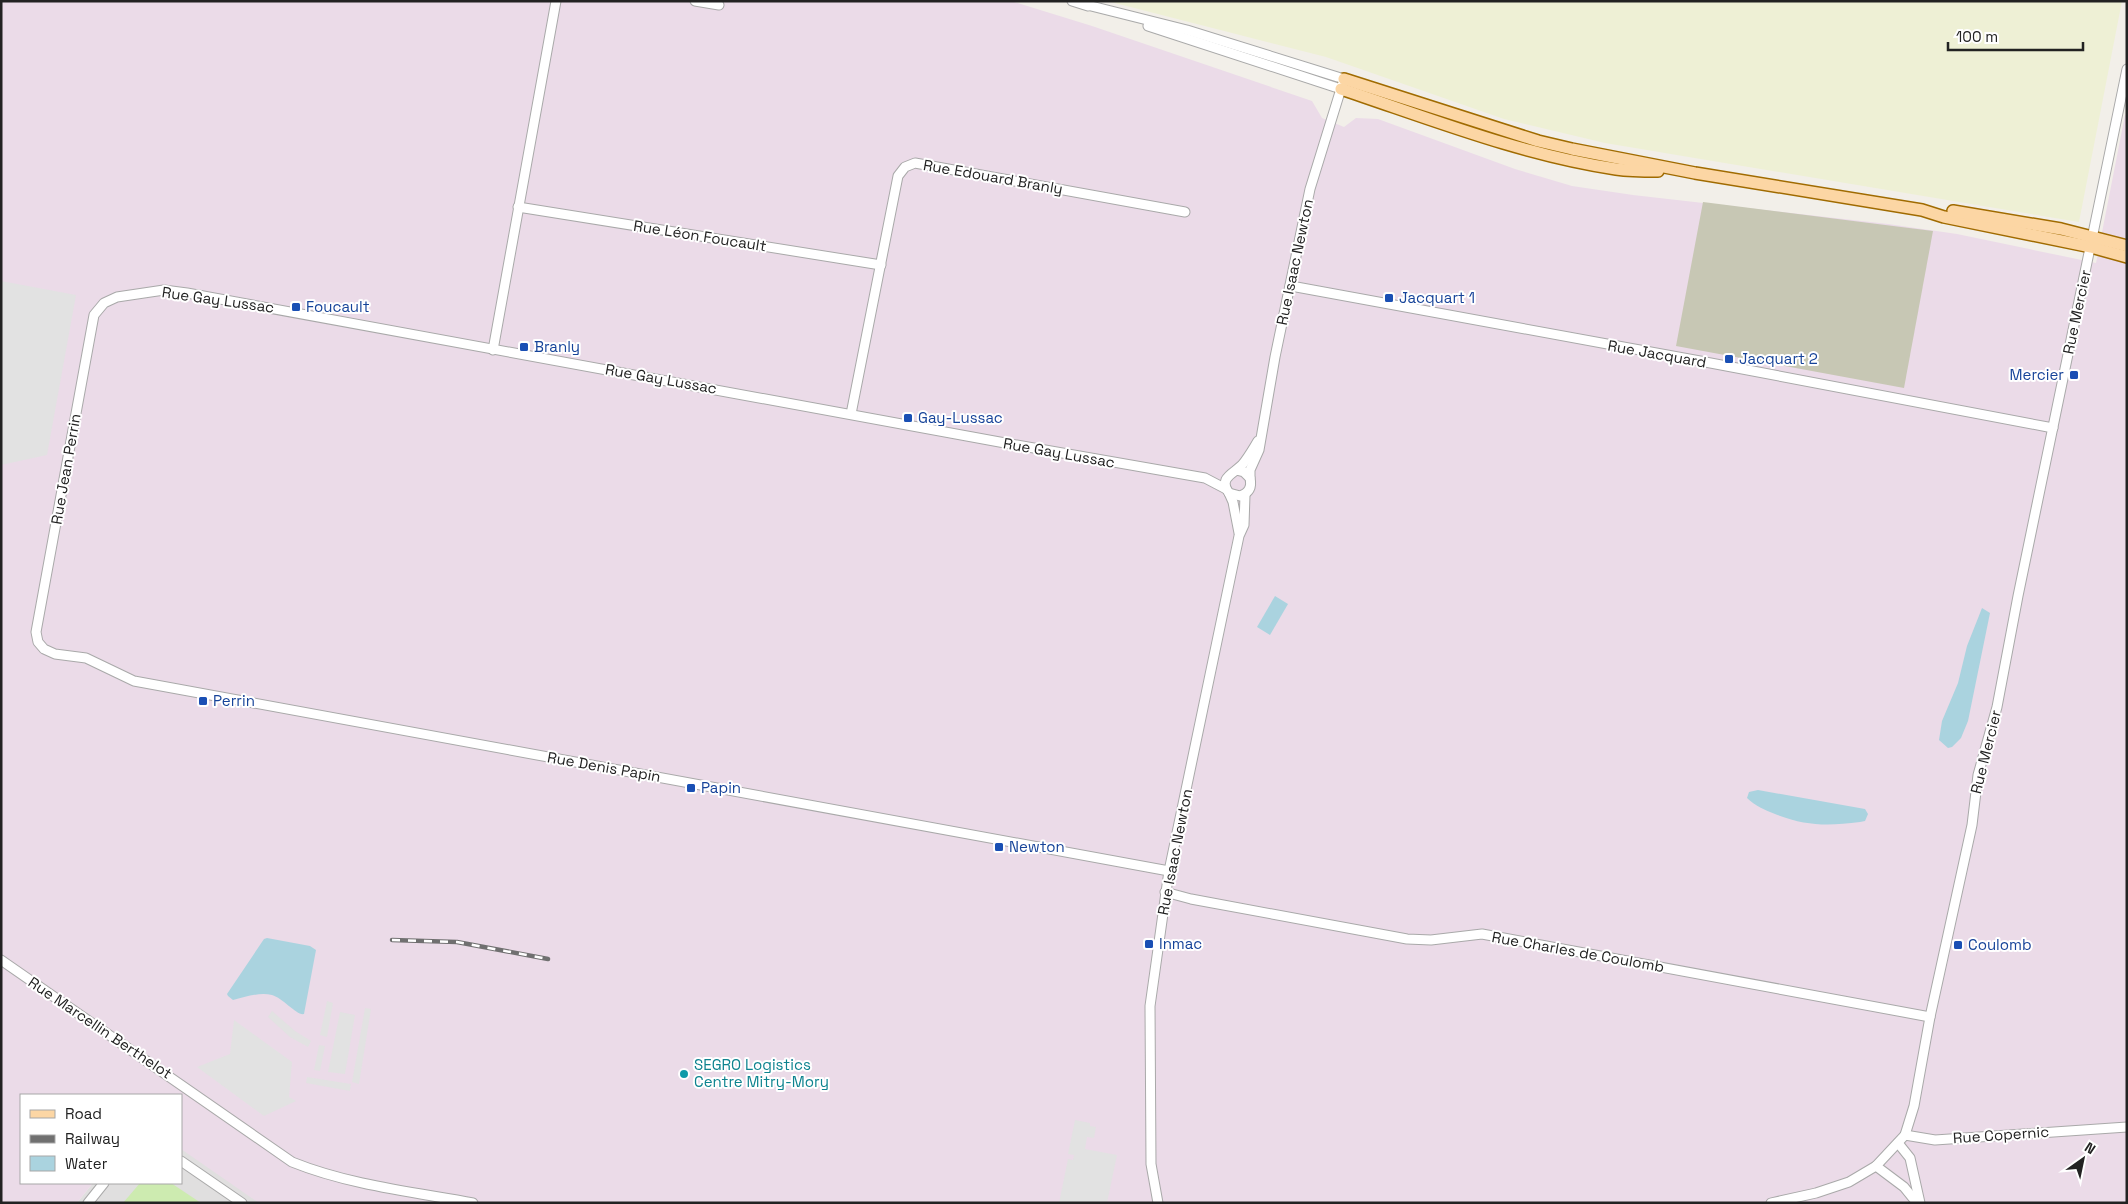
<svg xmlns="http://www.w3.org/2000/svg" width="2128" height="1204" viewBox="0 0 2128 1204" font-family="'Space Grotesk',sans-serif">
<rect width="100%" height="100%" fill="#f2efe9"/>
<polygon fill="#e0dfdf" points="181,1104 328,1203 77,1203 93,1183 181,1183"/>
<polygon fill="#ebdbe8" points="1,1 1011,1 1092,26 1312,101 1322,118 1344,127 1356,118 1378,119 1515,169 1572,186 1633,195 1888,224 1957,234 2096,263 2125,115 2127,116 2127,1203 259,1203 181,1149 181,1095 21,1095 21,1183 93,1183 77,1203 1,1203"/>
<polygon fill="#c7c7b4" points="1703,202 1933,231 1904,388 1676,346"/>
<polygon fill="#eef0d5" points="1107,1 2122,1 2079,222 1605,143 1504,119 1326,57"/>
<polygon fill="#cdebb0" points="140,1183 171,1183 201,1203 123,1203"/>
<g fill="#e2e2e2">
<polygon points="1,281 76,295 47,455 1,465"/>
<polygon points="327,1001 333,1003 327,1037 320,1035"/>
<polygon points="365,1008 371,1009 359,1084 352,1082"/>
<polygon points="272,1011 295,1031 311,1041 308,1047 290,1037 268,1017"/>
<polygon points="340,1012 355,1015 345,1074 328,1072"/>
<polygon points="234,1020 292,1062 289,1097 296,1101 264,1116 197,1067 230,1054"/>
<polygon points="319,1045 325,1046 320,1071 314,1070"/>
<polygon points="307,1077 351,1084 350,1091 306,1083"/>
<polygon points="1075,1120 1090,1123 1090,1126 1096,1127 1094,1138 1087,1137 1085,1149 1117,1155 1107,1203 1059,1203 1068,1159 1073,1160 1074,1155 1068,1154"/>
</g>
<g fill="#aad3df">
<polygon points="1275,596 1288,604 1270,635 1257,627"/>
<polygon points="1982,608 1990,613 1968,721 1961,738 1952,747 1948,748 1939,740 1942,721 1958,683 1967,646"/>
<path d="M 1758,790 L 1865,809 L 1868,814 L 1865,821 L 1860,822 C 1827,826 1806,826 1775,814 C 1765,810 1755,806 1747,798 L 1749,792 Z"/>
<path d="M 267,938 L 310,946 L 316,950 L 304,1014 C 297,1016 283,998 272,995 C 259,992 245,997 233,1000 L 228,996 L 227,994 L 264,939 Z"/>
</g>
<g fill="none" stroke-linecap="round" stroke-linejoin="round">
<defs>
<g id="minor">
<polyline points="695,1 719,5"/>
<polyline points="1072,1 1088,6"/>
<polyline points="1083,4 1187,30 1344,79 1310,189 1275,357 1259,450 1250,470 1250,478"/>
<polyline points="1148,26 1341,89"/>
<polyline points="518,207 881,265"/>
<polyline points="1291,286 1700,361 2053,428"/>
<polyline points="493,350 556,1"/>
<polyline points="851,414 898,176 905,167 915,163 1185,212"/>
<path d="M 1236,470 L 1244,472 L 1250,478 C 1252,487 1249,493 1240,496 L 1229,493 C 1218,478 1233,474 1242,465 C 1248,458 1253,449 1258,441"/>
<polyline points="1229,493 1233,502 1239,533"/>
<polyline points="1169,871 134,681 86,658 55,654 44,649 38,642 36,632 94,315 104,303 117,297 164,290 187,293 1005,443 1205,478 1226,489"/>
<polyline points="1165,892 1191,899 1407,939 1431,940 1482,934 1930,1017"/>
<path d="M 1,960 L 292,1162 C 349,1185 413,1192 473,1203"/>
<polyline points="1905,1135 1935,1140 2127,1127"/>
<polyline points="1898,1143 1910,1158 1920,1203"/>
<polyline points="181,1161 242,1203"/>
<polyline points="1876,1166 1904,1187 1917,1203"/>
<polyline points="88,1203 104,1183"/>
<polyline points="1158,1203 1151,1164 1150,1006 1169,871 1239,536 1244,525 1245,495"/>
<polyline points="1771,1203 1816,1193 1849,1182 1876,1166 1905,1135 1914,1106 1930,1017 1972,825 1978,775 1997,707 2018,596 2127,69"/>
</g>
<g id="major">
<polyline points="1344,79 1538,141 1572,149 1695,173 1922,210 1944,217 2091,247 2127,257"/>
<path d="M 1341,89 C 1431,119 1522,155 1616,169 C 1630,171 1644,171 1658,171"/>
<polyline points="1953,211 2061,229 2127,246"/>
</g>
</defs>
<use href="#minor" stroke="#a9a9a9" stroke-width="11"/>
<use href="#major" stroke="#a06b00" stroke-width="14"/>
<use href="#minor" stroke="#fff" stroke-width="9"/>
<use href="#major" stroke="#fcd6a4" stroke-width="11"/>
<defs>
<polyline id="rail" points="392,940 457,942 548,959"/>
</defs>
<use href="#rail" stroke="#707070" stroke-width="4.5"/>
<use href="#rail" stroke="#fff" stroke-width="2.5" stroke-dasharray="8" stroke-linecap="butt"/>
</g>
<g fill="#1a4fb4" stroke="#fff" stroke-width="2">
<rect x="1384" y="293" width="10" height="10" rx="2.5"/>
<rect x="291" y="302" width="10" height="10" rx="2.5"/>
<rect x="519" y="342" width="10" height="10" rx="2.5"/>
<rect x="1724" y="354" width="10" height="10" rx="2.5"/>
<rect x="2069" y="370" width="10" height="10" rx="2.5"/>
<rect x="903" y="413" width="10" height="10" rx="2.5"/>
<rect x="198" y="696" width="10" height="10" rx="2.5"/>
<rect x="686" y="783" width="10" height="10" rx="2.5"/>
<rect x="994" y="842" width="10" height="10" rx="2.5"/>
<rect x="1144" y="939" width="10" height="10" rx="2.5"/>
<rect x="1953" y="940" width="10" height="10" rx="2.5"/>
</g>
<circle fill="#0f9aa8" stroke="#fff" stroke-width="2" cx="684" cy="1074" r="5"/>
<g text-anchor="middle" stroke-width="4" stroke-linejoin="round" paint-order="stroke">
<g font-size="15" fill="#222" stroke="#fff">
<text transform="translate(993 177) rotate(10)" y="5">Rue Edouard Branly</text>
<text transform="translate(700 236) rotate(9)" y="5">Rue Léon Foucault</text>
<text transform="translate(1295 262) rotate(-78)" y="5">Rue Isaac Newton</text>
<text transform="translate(218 300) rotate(8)" y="5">Rue Gay Lussac</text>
<text transform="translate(2077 312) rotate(-78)" y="5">Rue Mercier</text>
<text transform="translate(1657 354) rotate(10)" y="5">Rue Jacquard</text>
<text transform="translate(661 379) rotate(10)" y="5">Rue Gay Lussac</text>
<text transform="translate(1059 453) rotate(10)" y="5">Rue Gay Lussac</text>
<text transform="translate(66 469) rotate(-80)" y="5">Rue Jean Perrin</text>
<text transform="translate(1986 752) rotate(-76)" y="5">Rue Mercier</text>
<text transform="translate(604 767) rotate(10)" y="5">Rue Denis Papin</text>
<text transform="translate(1175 852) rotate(-79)" y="5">Rue Isaac Newton</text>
<text transform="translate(1578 952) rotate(10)" y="5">Rue Charles de Coulomb</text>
<text transform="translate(100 1028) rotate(34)" y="5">Rue Marcellin Berthelot</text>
<text transform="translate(2001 1135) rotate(-4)" y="5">Rue Copernic</text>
</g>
<g font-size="15" fill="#164399" stroke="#fff" text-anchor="start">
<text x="1399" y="303">Jacquart 1</text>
<text x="306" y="312">Foucault</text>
<text x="534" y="352">Branly</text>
<text x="1739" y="364">Jacquart 2</text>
<text x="2064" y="380" text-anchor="end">Mercier</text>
<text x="918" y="423">Gay-Lussac</text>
<text x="213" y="706">Perrin</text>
<text x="701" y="793">Papin</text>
<text x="1009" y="852">Newton</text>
<text x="1159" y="949">Inmac</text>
<text x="1968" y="950">Coulomb</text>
</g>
<g font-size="15" fill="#0d838f" stroke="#fff" text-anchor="start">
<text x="694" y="1070">SEGRO Logistics<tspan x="694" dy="17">Centre Mitry-Mory</tspan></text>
</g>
</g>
<rect width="2128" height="1204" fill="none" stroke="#222222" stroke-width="5"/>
<rect x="20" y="1094" width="162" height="90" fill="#ffffff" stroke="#a7a7a7"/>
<rect x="30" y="1110" width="25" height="8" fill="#fcd6a4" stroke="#a7a7a7"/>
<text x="65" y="1119" font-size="15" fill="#222222">Road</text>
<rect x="30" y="1135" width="25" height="8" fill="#707070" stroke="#a7a7a7"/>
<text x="65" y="1144" font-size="15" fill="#222222">Railway</text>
<rect x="30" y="1156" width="25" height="15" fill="#aad3df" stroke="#a7a7a7"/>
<text x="65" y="1169" font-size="15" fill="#222222">Water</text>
<g transform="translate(2083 1159) rotate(33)" stroke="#ffffff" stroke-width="4" paint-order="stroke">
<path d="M0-4L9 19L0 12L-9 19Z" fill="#222222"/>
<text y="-8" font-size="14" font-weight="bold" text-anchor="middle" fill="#222222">N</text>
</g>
<path d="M1948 42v8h135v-8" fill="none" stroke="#222222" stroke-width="2.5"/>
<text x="1956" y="42" font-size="15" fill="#222222" stroke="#ffffff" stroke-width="4" paint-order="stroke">100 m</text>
</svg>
